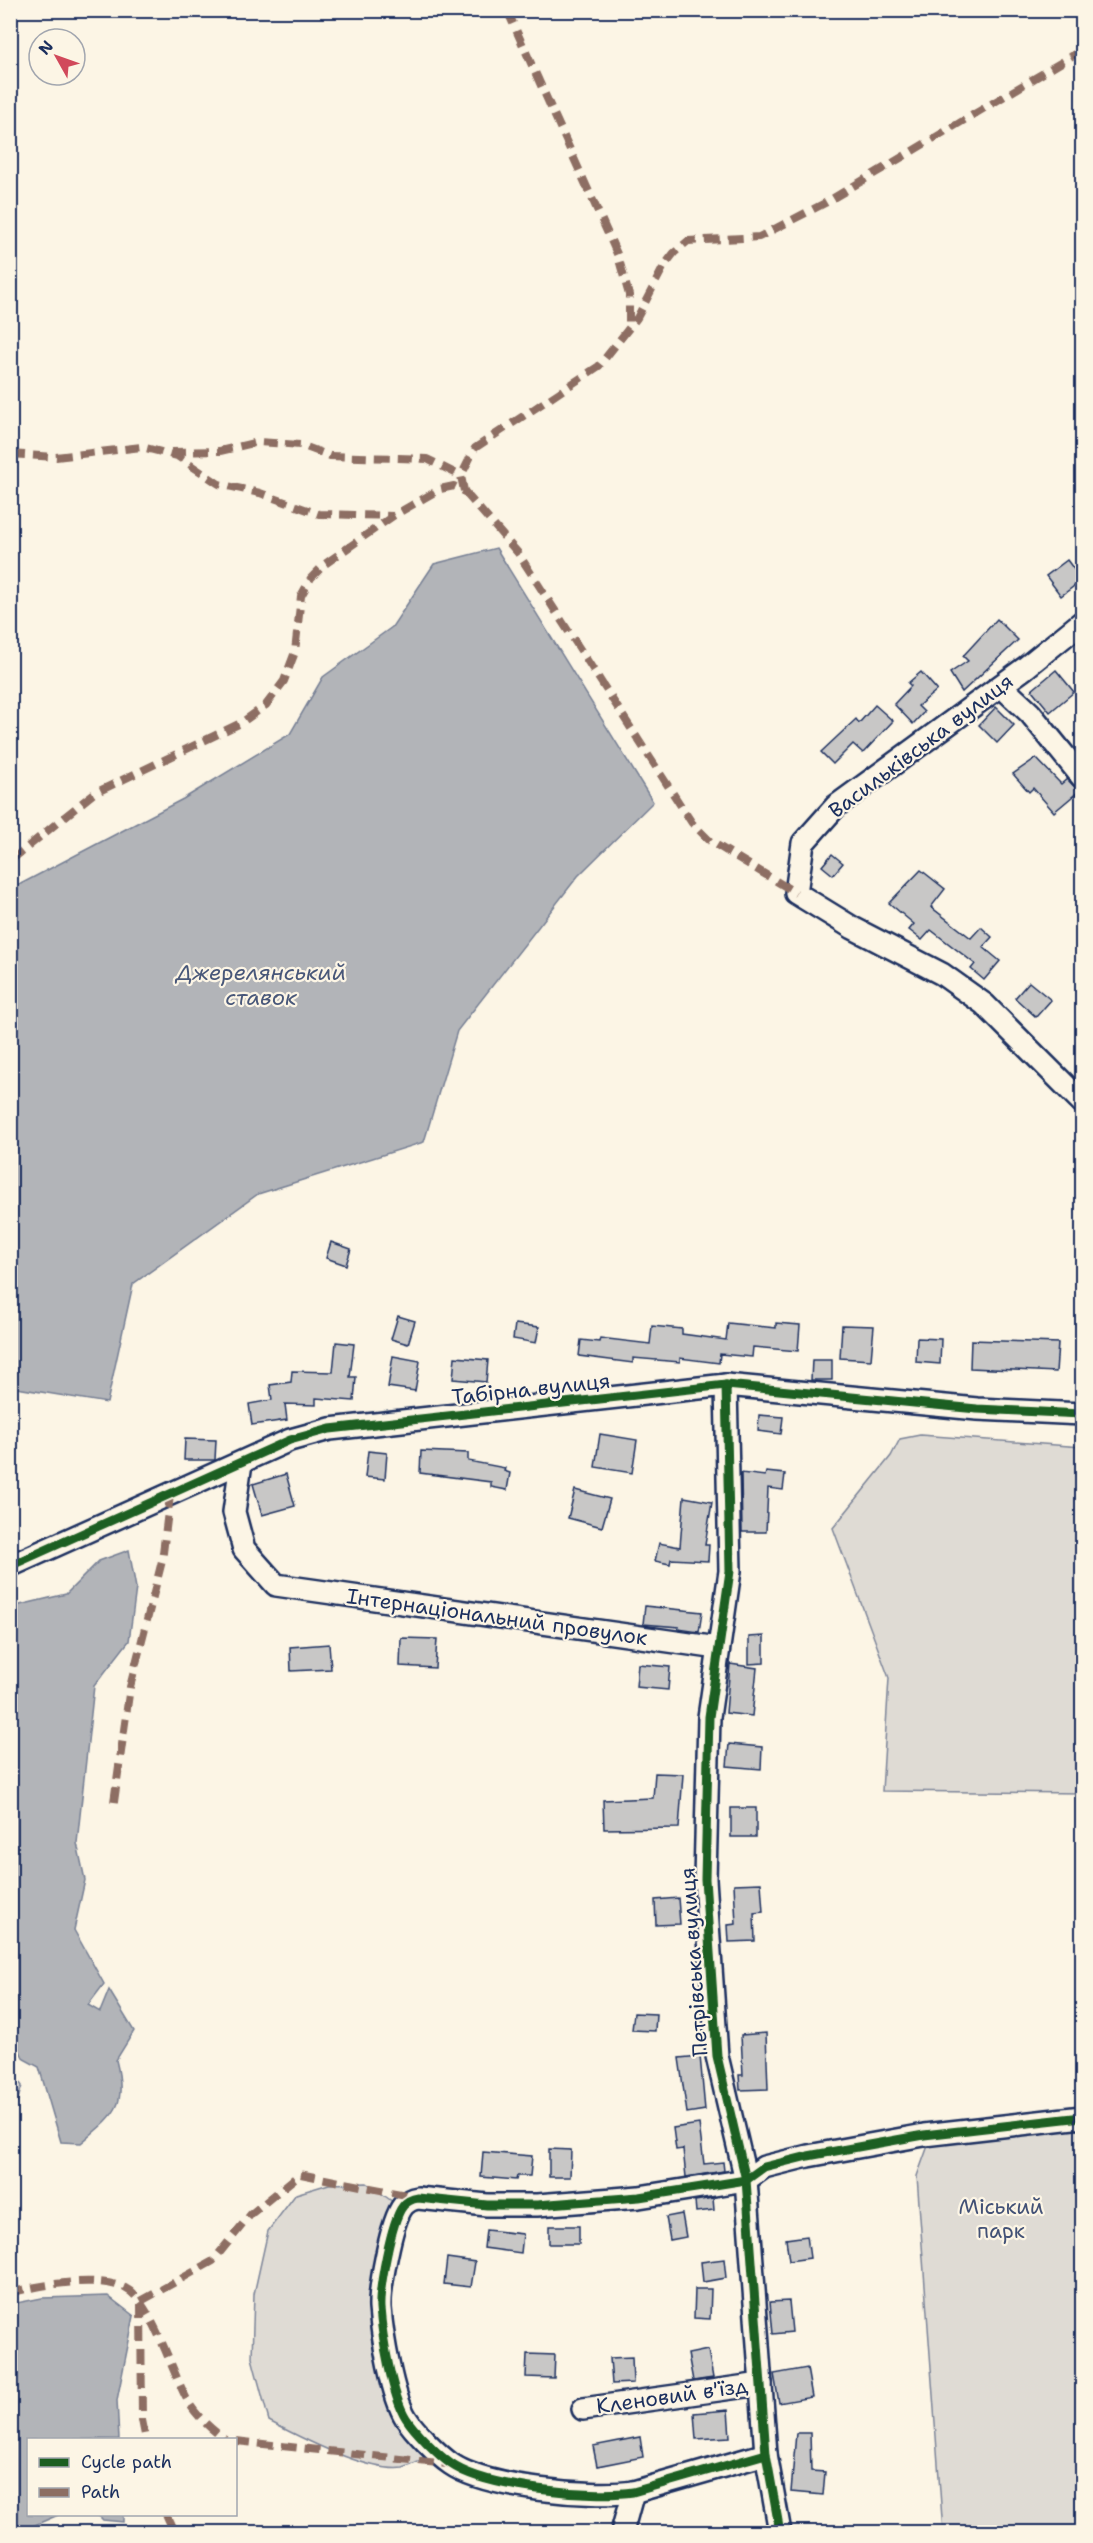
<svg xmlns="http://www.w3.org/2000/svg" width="1093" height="2543" viewBox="0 0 1093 2543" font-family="'Shantell Sans',sans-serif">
<rect width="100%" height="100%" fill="#fcf5e5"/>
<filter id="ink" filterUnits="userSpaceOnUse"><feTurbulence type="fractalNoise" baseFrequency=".0167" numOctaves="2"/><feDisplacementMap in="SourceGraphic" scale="12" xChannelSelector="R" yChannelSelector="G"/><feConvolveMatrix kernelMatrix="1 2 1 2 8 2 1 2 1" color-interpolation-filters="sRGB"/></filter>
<g filter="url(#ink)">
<g fill="#dfdbd4" stroke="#7d8599" stroke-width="1.5">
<polygon points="920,1435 1082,1447 1082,1793 882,1791 889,1678 833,1528 891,1456 900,1439"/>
<polygon points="11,2071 22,2086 11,2122"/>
<polygon points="1082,2126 1082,2532 943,2532 917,2176 929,2143"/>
<path d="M 367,2183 L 393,2202 L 376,2283 L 416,2442 L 425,2459 C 418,2462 410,2466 403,2468 C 369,2473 299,2437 269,2421 L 252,2358 L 254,2294 L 268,2231 L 296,2194 L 329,2184 Z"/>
</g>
<g fill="#b2b4b8" stroke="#767f94" stroke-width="1.5">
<polygon points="496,548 653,802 578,876 457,1031 424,1142 258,1194 133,1284 107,1403 11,1387 11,889 183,799 290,734 323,677 392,627 434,564"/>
<path d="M 129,1550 L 136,1588 L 129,1641 L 94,1686 L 77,1843 L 85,1880 L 74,1930 L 104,1984 L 88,2005 L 100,2012 L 109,1990 L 134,2031 L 116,2060 C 128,2107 115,2114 81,2143 L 61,2142 L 39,2067 L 24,2059 L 11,2034 L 11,1610 L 20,1605 L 66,1594 L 99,1561 Z"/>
<polygon points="108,2296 134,2316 117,2400 119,2439 28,2440 28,2514 58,2515 19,2532 12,2532 11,2304 42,2298"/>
<polygon points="98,2515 123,2515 123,2522 103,2520"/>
</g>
<g fill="#c8c7c6" stroke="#1b2f5e" stroke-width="1.5">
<polygon points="1067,560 1082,580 1061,596 1046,576"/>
<polygon points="997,619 1018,640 962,692 950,673 968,661 963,656"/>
<polygon points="1056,670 1074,692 1050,712 1032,690"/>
<polygon points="921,672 937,690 918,706 924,712 913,724 894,704 911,686 908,683"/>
<polygon points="875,705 893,721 863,753 853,744 833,764 821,752 856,719 859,723"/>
<polygon points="996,707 1014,725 997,743 979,725"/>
<polygon points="1036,758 1061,784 1067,779 1079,791 1054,812 1033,788 1029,792 1013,774"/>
<polygon points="832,854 843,863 833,875 822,866"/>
<polygon points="921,870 945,889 931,907 971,938 981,927 992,937 983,947 1000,961 984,980 971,969 975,964 931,930 922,940 909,930 914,924 889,903"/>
<polygon points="1029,982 1051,1000 1036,1017 1015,998"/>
<polygon points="331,1242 351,1249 346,1265 326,1258"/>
<polygon points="398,1316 415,1321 408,1344 391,1339"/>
<polygon points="728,1323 776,1328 776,1323 800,1325 798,1351 753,1347 752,1357 720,1354 719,1363 680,1358 680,1362 633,1358 633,1363 579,1356 581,1340 599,1342 600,1338 650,1344 652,1326 682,1329 682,1334 726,1340"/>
<polygon points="515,1324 539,1327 536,1343 513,1339"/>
<polygon points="842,1325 874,1326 871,1360 840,1358"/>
<polygon points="917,1338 941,1339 940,1364 916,1362"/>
<polygon points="971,1340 1058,1343 1056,1372 970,1368"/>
<polygon points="336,1342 354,1344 350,1377 356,1377 354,1401 316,1398 316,1405 285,1404 287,1420 252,1425 249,1404 272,1400 270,1385 291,1382 292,1371 333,1372"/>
<polygon points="393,1356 420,1361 415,1391 388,1387"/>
<polygon points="455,1357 488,1360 486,1382 453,1379"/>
<polygon points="812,1360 832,1360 832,1380 811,1380"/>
<polygon points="759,1415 783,1417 781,1434 758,1431"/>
<polygon points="600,1434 637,1440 632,1473 595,1467"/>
<polygon points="185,1439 216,1440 215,1460 184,1460"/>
<polygon points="368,1451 387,1453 385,1479 365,1477"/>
<polygon points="421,1451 468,1453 468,1461 505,1468 504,1471 510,1473 507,1490 491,1487 491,1482 420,1473"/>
<polygon points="766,1472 785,1474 783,1490 768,1488 766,1532 742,1532 741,1473 765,1476"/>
<polygon points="286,1474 295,1506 262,1515 253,1484"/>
<polygon points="575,1490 610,1499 602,1527 568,1518"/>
<polygon points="684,1497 712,1502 705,1545 709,1545 708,1561 671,1559 670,1564 655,1561 659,1543 680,1547"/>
<polygon points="645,1606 702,1612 699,1632 678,1629 679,1627 643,1624"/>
<polygon points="764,1636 764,1663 749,1664 749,1637"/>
<polygon points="401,1638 437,1639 435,1668 400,1666"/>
<polygon points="329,1644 331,1669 291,1671 290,1647"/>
<polygon points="638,1664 670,1667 668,1690 636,1687"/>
<polygon points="730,1664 757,1668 752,1716 726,1713"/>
<polygon points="729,1744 762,1747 761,1769 727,1766"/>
<polygon points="655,1773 683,1774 679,1828 604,1829 603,1800 653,1798"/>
<rect x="731" y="1808" width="25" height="29"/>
<polygon points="761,1883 763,1912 754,1913 755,1941 729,1942 728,1925 736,1924 734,1884"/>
<polygon points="678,1898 680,1924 656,1925 655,1900"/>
<polygon points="634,2013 656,2014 655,2031 632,2030"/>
<polygon points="766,2033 768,2089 740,2090 739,2075 743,2075 741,2035"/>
<polygon points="700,2056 705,2110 687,2113 679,2058"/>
<polygon points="699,2124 704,2164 723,2162 724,2171 686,2177 683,2149 676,2150 673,2128"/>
<polygon points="549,2149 571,2150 570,2177 549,2177"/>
<polygon points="483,2152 532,2156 530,2176 517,2176 516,2180 481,2177"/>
<polygon points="713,2198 714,2210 696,2212 695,2201"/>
<polygon points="682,2214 686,2237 670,2240 666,2217"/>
<rect x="549" y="2226" width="30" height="18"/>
<polygon points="486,2230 523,2234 521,2253 484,2248"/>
<polygon points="807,2236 810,2258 789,2261 786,2239"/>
<polygon points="447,2258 475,2262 471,2287 444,2284"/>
<polygon points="724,2259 726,2278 703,2282 701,2262"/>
<polygon points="695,2289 711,2289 710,2319 694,2318"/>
<polygon points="789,2301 792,2332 773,2334 770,2302"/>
<polygon points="708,2350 713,2378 693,2381 688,2354"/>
<polygon points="527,2354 555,2355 554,2378 526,2377"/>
<polygon points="632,2357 633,2383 612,2384 610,2358"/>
<polygon points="807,2368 812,2397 779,2403 774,2374"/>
<polygon points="728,2410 730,2437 696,2439 694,2413"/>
<polygon points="796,2433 810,2433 811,2471 825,2472 823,2495 791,2492"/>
<polygon points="640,2437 643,2457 597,2466 593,2446"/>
</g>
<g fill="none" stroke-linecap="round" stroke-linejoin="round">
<defs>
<g id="street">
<polyline points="1082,622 1025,668 836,806 803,843 796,893 853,928 942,974 984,1004 1082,1102"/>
<polyline points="1001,686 1030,713 1082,777"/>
<polyline points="726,1385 730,1571 709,1717 705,1879 717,2056 746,2180 766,2454 780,2532"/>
<polyline points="241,1463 234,1512 244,1549 276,1585 718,1648"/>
<polyline points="10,1566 290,1440 330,1429 726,1385 977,1409 1082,1414"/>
<polyline points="583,2409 761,2384"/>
<path d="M 766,2454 L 633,2492 C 592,2498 485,2488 451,2464 C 438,2455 414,2431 406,2418 C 392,2396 382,2335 380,2308 C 379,2289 391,2221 403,2206 C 407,2201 411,2199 418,2198 L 487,2205 L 537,2205 L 639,2197 L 746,2180 L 764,2167 L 808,2156 L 924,2135 L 1082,2117"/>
<polyline points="622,2532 633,2492"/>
</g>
</defs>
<use href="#street" stroke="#1b2f5e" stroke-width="26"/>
<use href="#street" stroke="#fcf5e5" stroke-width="21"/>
<g stroke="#8d6e63" stroke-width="8" stroke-dasharray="15 8" stroke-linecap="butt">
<polyline points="507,10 618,256 629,295 629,327"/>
<polyline points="171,452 220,451 258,442 301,445 330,456 427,459 461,476"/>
<polyline points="10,454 56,457 142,447 177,456 219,484 260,493 319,514 393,516"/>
<polyline points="464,491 518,553 692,823 710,841 796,893"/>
<polyline points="10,861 93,794 241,723 266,705 284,681 295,652 301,596 311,578 325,564 393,516 440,489 454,486 464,491 461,476 475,448 599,366 637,318 664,266 674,253 688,241 759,237 825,203 1082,50"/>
<polyline points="114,1802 130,1687 162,1561 170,1495"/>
<path d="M 10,2293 C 39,2285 97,2275 125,2288 C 151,2300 173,2376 189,2403 C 198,2418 212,2429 225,2440"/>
<polyline points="141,2301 213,2261 251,2214 300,2174 416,2197"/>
<polyline points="141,2304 142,2420 146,2440"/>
<polyline points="236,2441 447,2464"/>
<polyline points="166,2514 174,2532"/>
</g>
<defs>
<g id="cycleway">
<polyline points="726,1385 730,1571 709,1717 705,1879 717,2056 746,2180 766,2454 780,2532"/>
<polyline points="10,1566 290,1440 330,1429 726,1385 977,1409 1082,1414"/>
<path d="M 766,2454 L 633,2492 C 592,2498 485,2488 451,2464 C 438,2455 414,2431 406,2418 C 392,2396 382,2335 380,2308 C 379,2289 391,2221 403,2206 C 407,2201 411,2199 418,2198 L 487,2205 L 537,2205 L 639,2197 L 746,2180 L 764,2167 L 808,2156 L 924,2135 L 1082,2117"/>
</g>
</defs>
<use href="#cycleway" stroke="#fcf5e5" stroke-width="13"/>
<use href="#cycleway" stroke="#1b5e20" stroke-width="9"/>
</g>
</g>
<g text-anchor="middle" stroke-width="4.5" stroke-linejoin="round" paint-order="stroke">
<g font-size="21" fill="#1b2f5e" stroke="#fcf5e5">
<text transform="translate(921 746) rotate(-37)" y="7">Васильківська вулиця</text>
<text transform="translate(531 1389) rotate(-6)" y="7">Табірна вулиця</text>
<text transform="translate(497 1617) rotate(8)" y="7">Інтернаціональний провулок</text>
<text transform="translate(694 1962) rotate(-94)" y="7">Петрівська вулиця</text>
<text transform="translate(672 2396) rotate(-8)" y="7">Кленовий в'їзд</text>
</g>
<g font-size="21" fill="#425176" stroke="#fcf5e5">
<text x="1001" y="2214">Міський<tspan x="1001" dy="24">парк</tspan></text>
</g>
<g font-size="22" font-style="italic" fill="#485779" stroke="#fcf5e5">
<text x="261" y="980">Джерелянський<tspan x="261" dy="25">ставок</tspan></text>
</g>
</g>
<rect width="1093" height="2543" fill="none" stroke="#fcf5e5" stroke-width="36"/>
<rect x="18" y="18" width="1057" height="2507" fill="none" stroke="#1b2f5e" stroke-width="2" filter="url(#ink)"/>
<rect x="27" y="2438" width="210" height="78" fill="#fcf5e5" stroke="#a2a6af" stroke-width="1.5"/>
<rect x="39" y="2458" width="30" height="9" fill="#1b5e20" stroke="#a2a6af" stroke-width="1.5"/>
<text x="81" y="2468" font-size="18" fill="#1b2f5e">Cycle path</text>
<rect x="39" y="2488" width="30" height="9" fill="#8d6e63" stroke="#a2a6af" stroke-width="1.5"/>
<text x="81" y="2498" font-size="18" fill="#1b2f5e">Path</text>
<g transform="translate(57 57) rotate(310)"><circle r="28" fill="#fcf5e5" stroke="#a2a6af" stroke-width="1.5"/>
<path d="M0-4.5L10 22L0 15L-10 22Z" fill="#d1495b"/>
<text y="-9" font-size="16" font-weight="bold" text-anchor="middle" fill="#1b2f5e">N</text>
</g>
</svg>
